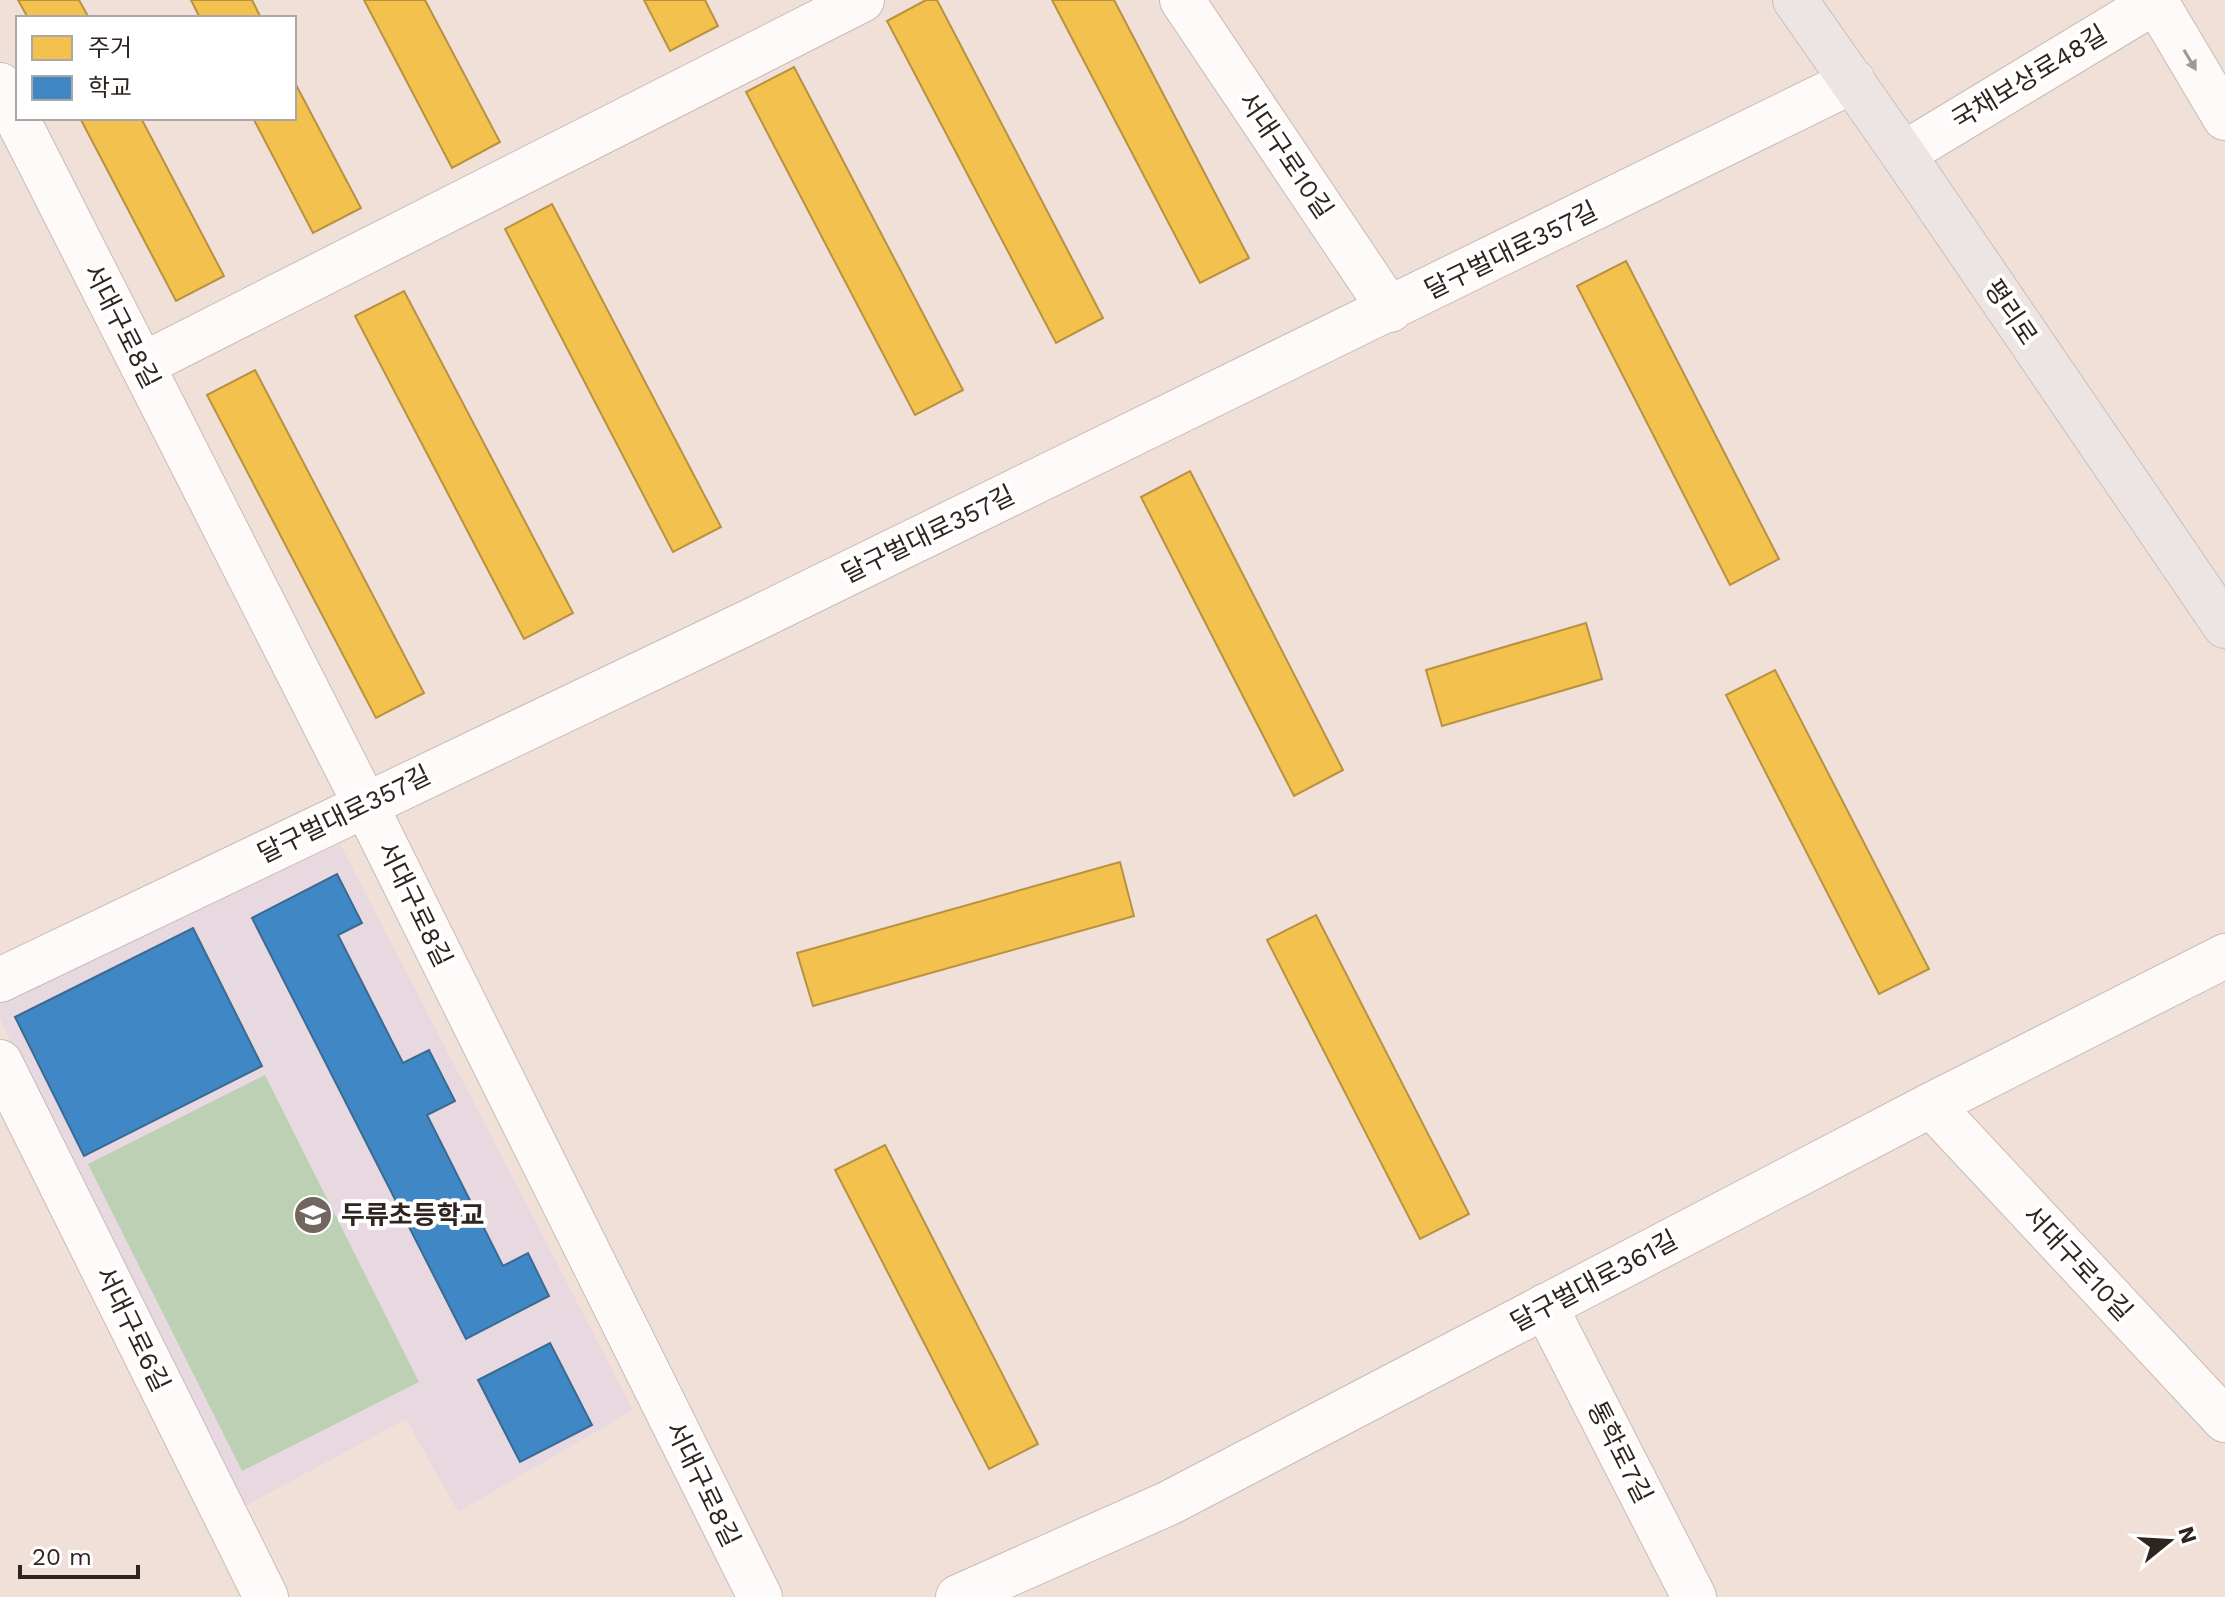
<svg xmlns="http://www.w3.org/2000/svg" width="2225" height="1597" viewBox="0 0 2225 1597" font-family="'Work Sans','Noto Sans KR',sans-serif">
<rect width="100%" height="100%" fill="#f0e0d8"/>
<polygon fill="#e8d9e0" points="340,844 633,1410 458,1512 406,1419 236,1511 0,1019 0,1000"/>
<polygon fill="#bcd0b4" points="265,1075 419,1382 242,1471 88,1164"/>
<g fill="#f2c14e" stroke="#b89240" stroke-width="2">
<polygon points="18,0 79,0 89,18 28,18"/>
<polygon points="191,0 252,0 261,18 200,18"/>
<polygon points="364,0 425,0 500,142 452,168"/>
<polygon points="644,0 705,0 718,26 670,51"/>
<polygon points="926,0 937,0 1103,318 1056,343 887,21"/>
<polygon points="1052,0 1114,0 1249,258 1200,283"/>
<polygon points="794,67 963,390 915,415 746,92"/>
<polygon points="294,81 361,208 313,233 253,118 294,118"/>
<polygon points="80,118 141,118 224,276 176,301"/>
<polygon points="552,204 721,527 673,552 505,229"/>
<polygon points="1626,261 1779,559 1730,585 1577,286"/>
<polygon points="404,291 573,613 524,639 355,316"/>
<polygon points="255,370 424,693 376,718 207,395"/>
<polygon points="1190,471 1343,770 1294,796 1141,497"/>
<polygon points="1586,623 1602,679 1442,726 1426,670"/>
<polygon points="1775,670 1929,969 1879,994 1726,695"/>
<polygon points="1120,862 1134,916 813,1006 797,953"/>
<polygon points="1316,915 1469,1214 1420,1239 1267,940"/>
<polygon points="885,1145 1038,1444 989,1469 835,1170"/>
</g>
<g fill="#3f88c5" stroke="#3a6a93" stroke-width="2">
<polygon points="337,874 362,923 338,935 403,1063 429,1050 455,1101 427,1115 503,1266 528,1253 549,1296 466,1339 252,918"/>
<polygon points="193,928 262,1066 84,1156 15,1017"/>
<polygon points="550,1343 592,1425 520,1462 478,1380"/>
</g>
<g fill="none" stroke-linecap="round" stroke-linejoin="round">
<defs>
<g id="minor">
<polyline points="1182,0 1390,310"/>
<polyline points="2155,0 2225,118"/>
<polyline points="0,85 365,804 760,1597"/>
<polyline points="1903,154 2158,0"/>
<polyline points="142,365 862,0"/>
<polyline points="0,980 757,618 1853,81"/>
<polyline points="0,1062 266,1597"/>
<polyline points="1931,1105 2225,1420"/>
<polyline points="1545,1306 1694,1597"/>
<polyline points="958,1597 1169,1503 1931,1105 2225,956"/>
</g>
<polyline id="major" points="1795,0 1903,154 2225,626"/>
</defs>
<use href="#minor" stroke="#c8bcb6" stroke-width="46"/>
<use href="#major" stroke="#c8c0bc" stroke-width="46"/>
<use href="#minor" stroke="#fdfaf9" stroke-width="44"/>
<use href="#major" stroke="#ede5e3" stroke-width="44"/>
</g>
<defs><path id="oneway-solid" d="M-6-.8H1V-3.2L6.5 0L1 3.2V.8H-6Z" transform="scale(2)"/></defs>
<use fill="#a09a97" href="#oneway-solid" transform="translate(2190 60) rotate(59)"/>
<defs>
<symbol id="school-disc" viewBox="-11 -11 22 22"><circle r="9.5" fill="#736660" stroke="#fff"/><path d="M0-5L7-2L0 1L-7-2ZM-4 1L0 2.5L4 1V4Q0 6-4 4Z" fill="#fff"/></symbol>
</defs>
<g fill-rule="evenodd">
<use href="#school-disc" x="291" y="1193" width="44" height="44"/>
</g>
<g text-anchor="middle" stroke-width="8" stroke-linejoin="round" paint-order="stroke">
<g font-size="26" fill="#2f241f" stroke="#fff">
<text transform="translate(2029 77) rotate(-31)" y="9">국채보상로48길</text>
<text transform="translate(1286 155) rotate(56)" y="9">서대구로10길</text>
<text transform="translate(1511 250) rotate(-26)" y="9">달구벌대로357길</text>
<text transform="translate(2011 312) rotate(56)" y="9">평리로</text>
<text transform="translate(122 326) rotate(63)" y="9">서대구로8길</text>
<text transform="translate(928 534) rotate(-26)" y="9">달구벌대로357길</text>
<text transform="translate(344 814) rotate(-26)" y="9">달구벌대로357길</text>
<text transform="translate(415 904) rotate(64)" y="9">서대구로8길</text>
<text transform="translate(2078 1263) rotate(47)" y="9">서대구로10길</text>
<text transform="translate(1594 1281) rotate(-28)" y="9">달구벌대로361길</text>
<text transform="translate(133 1329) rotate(64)" y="9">서대구로6길</text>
<text transform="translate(1620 1452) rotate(63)" y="9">통학로7길</text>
<text transform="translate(703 1484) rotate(64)" y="9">서대구로8길</text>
</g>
<g font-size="26" font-weight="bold" fill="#2f241f" stroke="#fff" text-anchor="start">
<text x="341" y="1224">두류초등학교</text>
</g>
</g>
<rect x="16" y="16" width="280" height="104" fill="#ffffff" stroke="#aca7a5" stroke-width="2"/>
<rect x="32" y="36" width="40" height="24" fill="#f2c14e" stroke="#aca7a5" stroke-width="2"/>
<text x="88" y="56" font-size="24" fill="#2f241f">주거</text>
<rect x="32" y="76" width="40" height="24" fill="#3f88c5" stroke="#aca7a5" stroke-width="2"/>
<text x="88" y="96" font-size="24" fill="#2f241f">학교</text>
<g transform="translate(2169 1541) rotate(72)" stroke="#ffffff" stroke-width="6" paint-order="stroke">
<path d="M0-6L14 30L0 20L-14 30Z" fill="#2f241f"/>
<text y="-12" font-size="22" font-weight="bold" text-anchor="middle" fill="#2f241f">N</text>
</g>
<path d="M20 1565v12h118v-12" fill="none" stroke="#2f241f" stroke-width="4"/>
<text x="32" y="1565" font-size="24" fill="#2f241f" stroke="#ffffff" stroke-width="6" paint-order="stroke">20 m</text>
</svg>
